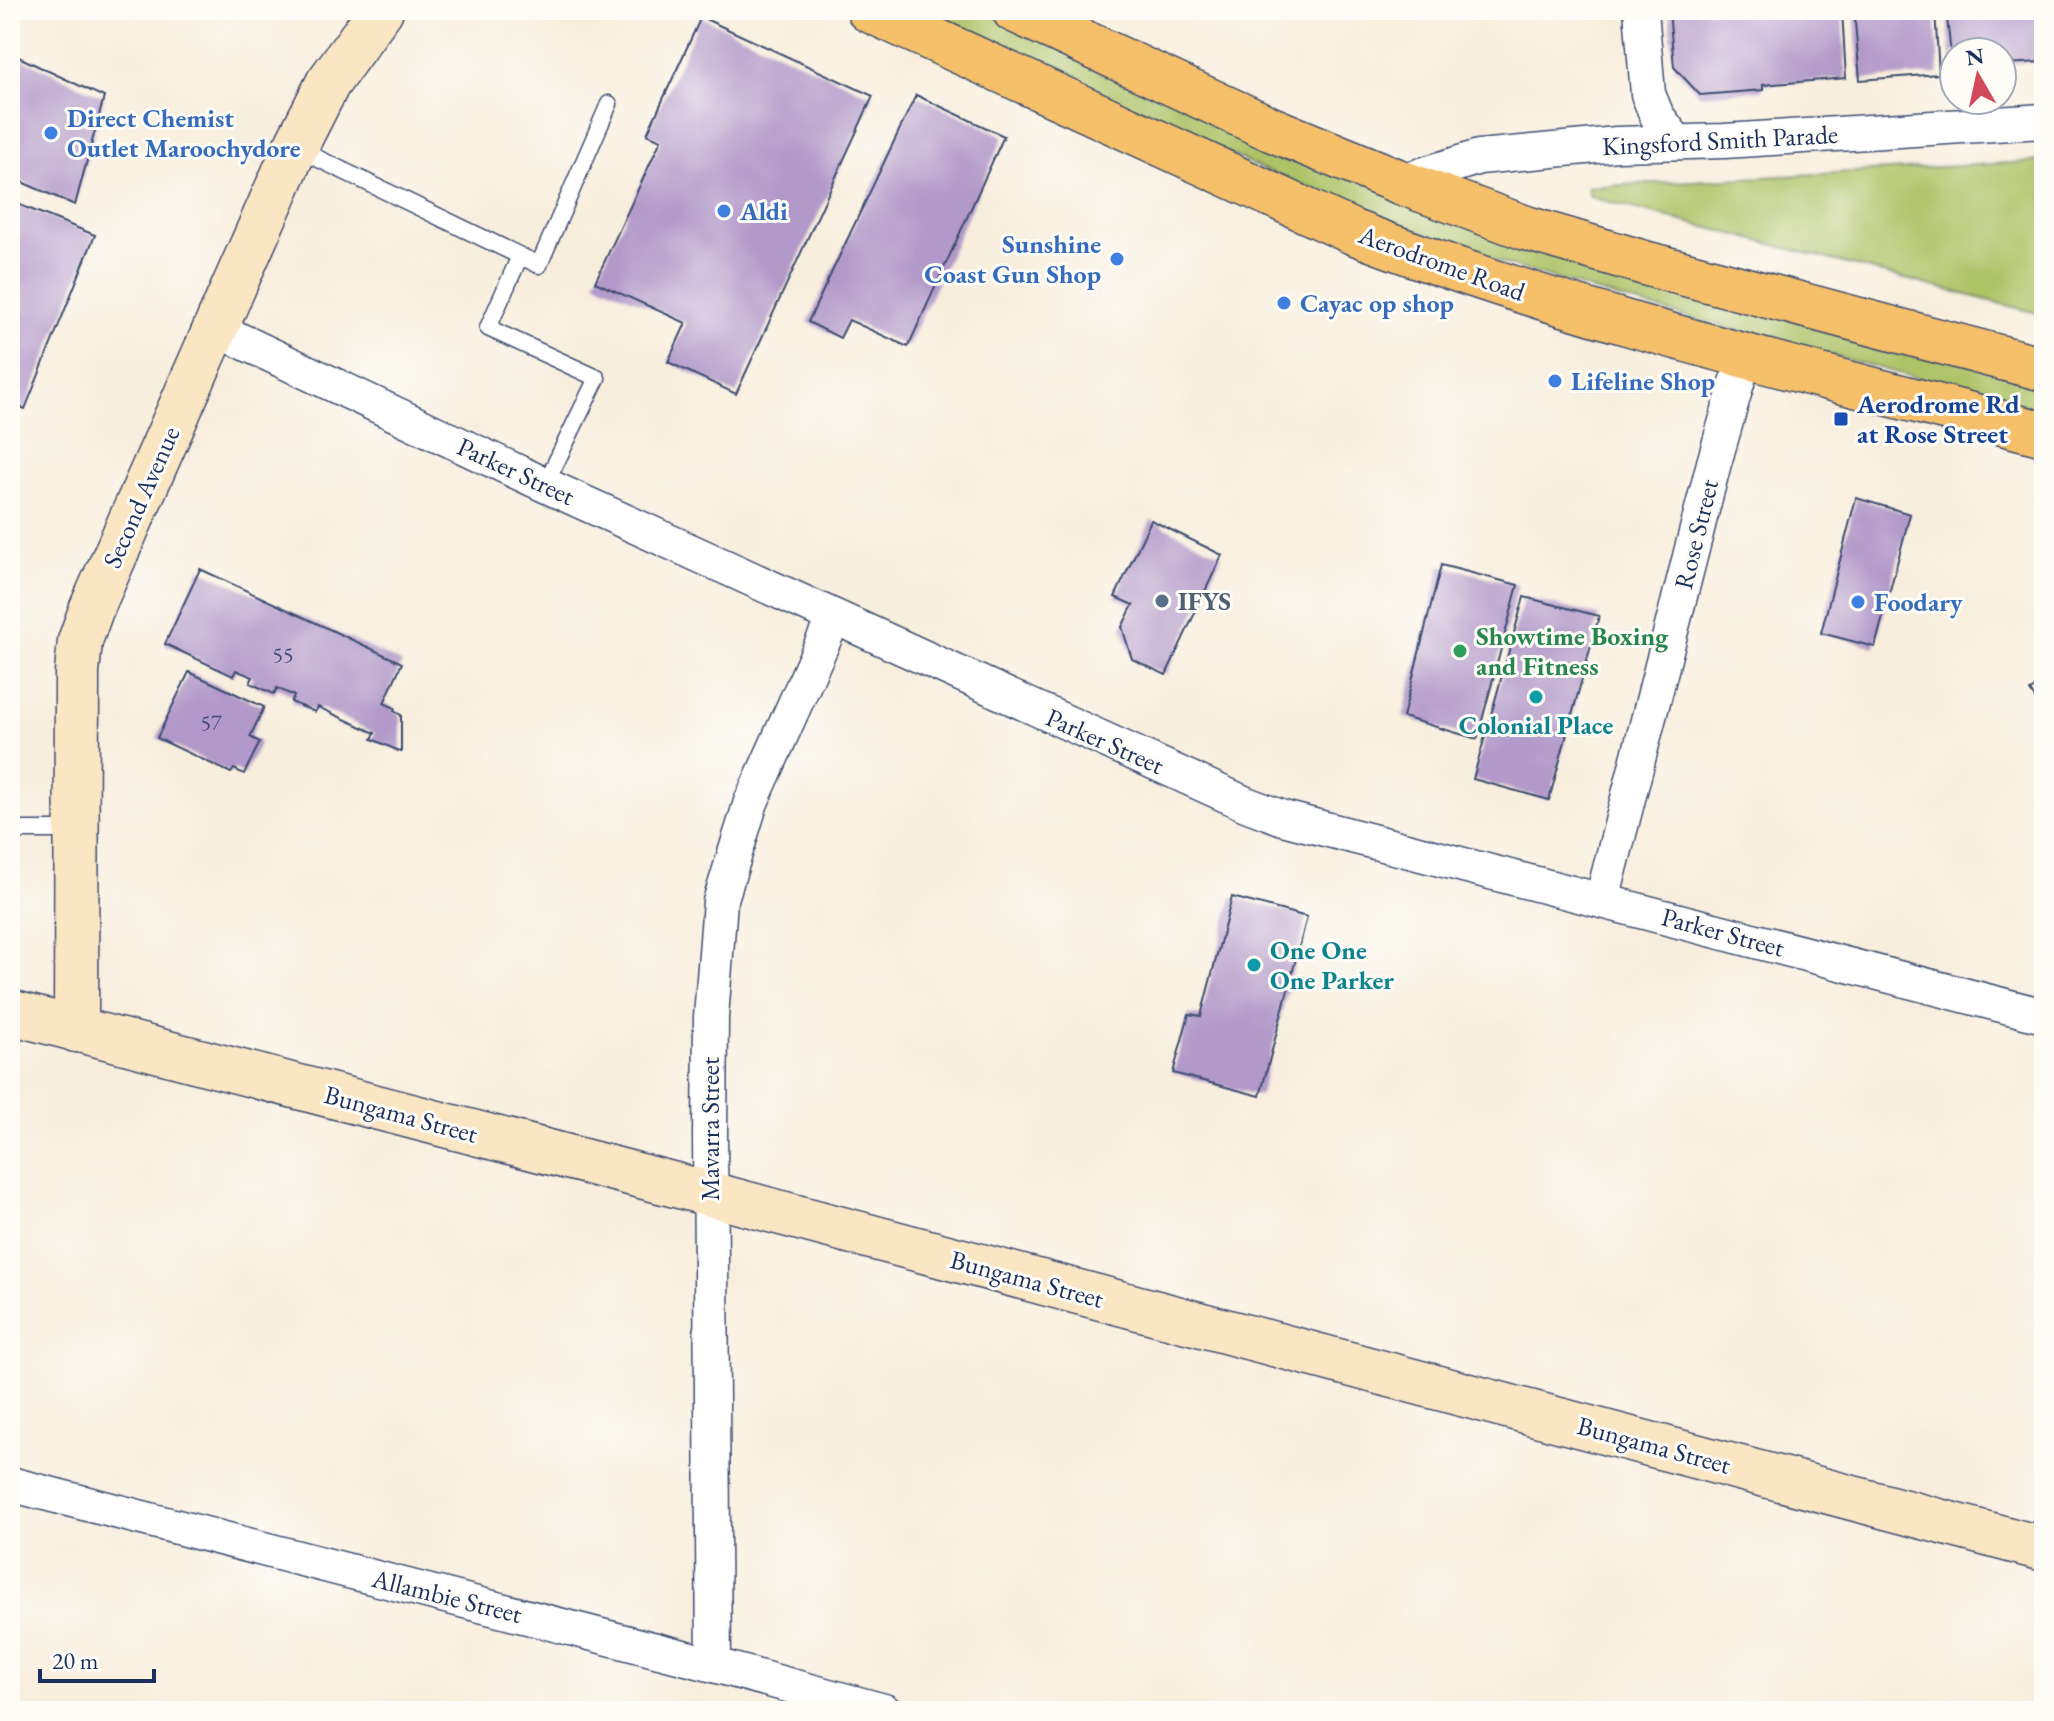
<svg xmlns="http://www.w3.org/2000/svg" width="2054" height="1721" viewBox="0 0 2054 1721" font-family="'EB Garamond',serif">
<rect width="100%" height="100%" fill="#fdfcf7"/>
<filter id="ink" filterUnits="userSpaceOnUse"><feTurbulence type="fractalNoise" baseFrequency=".0125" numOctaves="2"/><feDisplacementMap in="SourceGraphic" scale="16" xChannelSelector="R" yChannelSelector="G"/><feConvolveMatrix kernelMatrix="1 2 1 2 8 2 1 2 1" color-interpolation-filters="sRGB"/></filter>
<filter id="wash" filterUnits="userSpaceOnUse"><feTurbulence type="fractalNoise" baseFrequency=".006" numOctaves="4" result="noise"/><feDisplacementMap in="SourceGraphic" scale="32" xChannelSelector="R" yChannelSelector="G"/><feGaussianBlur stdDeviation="1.8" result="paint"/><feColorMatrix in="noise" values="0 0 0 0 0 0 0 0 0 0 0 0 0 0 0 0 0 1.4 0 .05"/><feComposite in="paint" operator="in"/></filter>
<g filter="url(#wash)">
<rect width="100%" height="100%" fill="#f8eedd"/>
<g fill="#aec266" stroke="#647862" stroke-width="2">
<polygon points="925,10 983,10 1314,162 2044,383 2044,412 1624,300 1492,260 1260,168 941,20"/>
<polygon points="2044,161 2044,315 1590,197 1587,187"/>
</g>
<g id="blocks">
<g fill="#b299c9">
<polygon points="1669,10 1842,10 1846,78 1763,85 1763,90 1700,95 1674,67"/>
<polygon points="1854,10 1935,10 1939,74 1860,80"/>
<polygon points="1946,10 2044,10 2044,62 2002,64 2002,52 1954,52 1952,63"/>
<polygon points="701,17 873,96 736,394 668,362 686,323 595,282 661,140 647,134"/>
<polygon points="10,53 104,97 75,205 10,177"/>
<polygon points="916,95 1004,136 908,347 849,320 840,338 808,322"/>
<polygon points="10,201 95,235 25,409 10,403"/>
<polygon points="1856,498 1910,514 1875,647 1821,633"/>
<polygon points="1151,520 1222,555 1166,675 1132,659 1122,627 1133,605 1115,597"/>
<polygon points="1441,565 1518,585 1477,739 1403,717"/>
<polygon points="200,569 402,663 384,703 395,708 394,711 401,715 401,752 372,739 375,733 318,707 315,712 291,702 294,696 277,688 274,694 250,683 253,677 236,670 233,676 165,644"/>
<polygon points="1524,597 1599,616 1549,800 1473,779"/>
<polygon points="189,672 264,707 250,737 260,742 244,774 234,769 231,773 157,738"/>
<polygon points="2044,683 2044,712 2030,691"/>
<polygon points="1232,897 1307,917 1260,1096 1173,1073 1189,1014 1201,1016"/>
</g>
</g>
</g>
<g filter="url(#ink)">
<use href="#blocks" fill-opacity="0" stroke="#3c4c71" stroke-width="2"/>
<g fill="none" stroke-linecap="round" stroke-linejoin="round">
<defs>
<g id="lane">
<polyline points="296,148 539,265 609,104"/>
<polyline points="520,256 488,328 597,378 545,485"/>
<polyline points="10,830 76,830"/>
</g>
<g id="street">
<polyline points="1641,10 1648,94 1657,116 1677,142"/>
<polyline points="1400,182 1479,157 1617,144 1724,141 2044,121"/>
<polyline points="216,329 545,485 1246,804 1283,818 2044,1016"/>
<polyline points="1602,900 1714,463 1745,355"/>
<polyline points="10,1484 714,1665 884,1711"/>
<polyline points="714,1665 710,1136 711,1017 720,902 751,802 834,617"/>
</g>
<g id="secondary">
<polyline points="10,1012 710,1194 2044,1549"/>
<polyline points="76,1030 77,673 80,641 91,610 295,148 328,83 381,10"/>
</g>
<g id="primary">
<path d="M 869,10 L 1353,232 C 1577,318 1812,373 2044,434"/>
<polyline points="1014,10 1271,129 1400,182 1526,228 1648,264 2044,369"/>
</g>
</defs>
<use href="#lane" stroke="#3c4c71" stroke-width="19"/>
<use href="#street" stroke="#3c4c71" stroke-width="37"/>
<use href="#secondary" stroke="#3c4c71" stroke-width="47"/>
<use href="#primary" stroke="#3c4c71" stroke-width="47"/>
<use href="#lane" stroke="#fff" stroke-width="16"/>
<use href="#street" stroke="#fff" stroke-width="34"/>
<use href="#secondary" stroke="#fbe6c4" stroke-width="44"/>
<use href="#primary" stroke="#f6c06b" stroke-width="44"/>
</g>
</g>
<g fill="#3f7fe0" stroke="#fdfcf7" stroke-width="3">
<circle cx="51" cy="133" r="8"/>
<circle cx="724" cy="211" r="8"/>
<circle cx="1117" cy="259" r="8"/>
<circle cx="1284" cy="303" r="8"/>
<circle cx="1555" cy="381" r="8"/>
<circle cx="1858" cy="602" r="8"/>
</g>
<rect fill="#1a4fb4" stroke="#fdfcf7" stroke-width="3" x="1833" y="411" width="16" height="16" rx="4"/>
<circle fill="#5c6f8a" stroke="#fdfcf7" stroke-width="3" cx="1162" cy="601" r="8"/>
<circle fill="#2e9e5b" stroke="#fdfcf7" stroke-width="3" cx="1460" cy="651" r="8"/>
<g fill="#0f9aa8" stroke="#fdfcf7" stroke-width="3">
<circle cx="1536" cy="697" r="8"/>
<circle cx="1254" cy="965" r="8"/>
</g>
<g text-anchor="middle" stroke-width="6" stroke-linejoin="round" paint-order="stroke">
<g font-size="22" fill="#414a79">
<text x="283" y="662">55</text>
<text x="211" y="730">57</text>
</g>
<g font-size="26" font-weight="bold" fill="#366cbe" stroke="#fdfcf7" text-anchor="start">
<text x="67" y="127">Direct Chemist<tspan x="67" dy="30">Outlet Maroochydore</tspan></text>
<text x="740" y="220">Aldi</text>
<text x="1101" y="253" text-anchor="end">Sunshine<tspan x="1101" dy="30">Coast Gun Shop</tspan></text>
<text x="1300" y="312">Cayac op shop</text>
<text x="1571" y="390">Lifeline Shop</text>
<text x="1874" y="611">Foodary</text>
</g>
<g font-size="26" fill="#1b2f5e" stroke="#fdfcf7">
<text transform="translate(1720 140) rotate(-3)" y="9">Kingsford Smith Parade</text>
<text transform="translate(1442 263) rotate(20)" y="9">Aerodrome Road</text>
<text transform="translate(516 471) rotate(25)" y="9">Parker Street</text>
<text transform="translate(141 497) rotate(-66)" y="9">Second Avenue</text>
<text transform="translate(1696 534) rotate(-76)" y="9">Rose Street</text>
<text transform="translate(1105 741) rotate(24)" y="9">Parker Street</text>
<text transform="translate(1723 932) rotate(15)" y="9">Parker Street</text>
<text transform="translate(401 1114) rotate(15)" y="9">Bungama Street</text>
<text transform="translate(710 1129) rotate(-90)" y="9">Mavarra Street</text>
<text transform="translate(1027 1279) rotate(15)" y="9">Bungama Street</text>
<text transform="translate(1654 1445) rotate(15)" y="9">Bungama Street</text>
<text transform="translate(447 1596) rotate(14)" y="9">Allambie Street</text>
</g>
<g font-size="26" font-weight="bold" fill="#164399" stroke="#fdfcf7" text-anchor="start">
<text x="1857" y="413">Aerodrome Rd<tspan x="1857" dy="30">at Rose Street</tspan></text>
</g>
<g font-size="26" font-weight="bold" fill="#4e5e75" stroke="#fdfcf7" text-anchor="start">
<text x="1178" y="610">IFYS</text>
</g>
<g font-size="26" font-weight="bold" fill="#27864d" stroke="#fdfcf7" text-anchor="start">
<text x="1476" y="645">Showtime Boxing<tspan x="1476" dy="30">and Fitness</tspan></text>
</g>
<g font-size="26" font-weight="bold" fill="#0d838f" stroke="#fdfcf7">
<text x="1536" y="734">Colonial Place</text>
<text x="1270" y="959" text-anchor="start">One One<tspan x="1270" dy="30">One Parker</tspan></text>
</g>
</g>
<rect width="2054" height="1721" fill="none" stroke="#fdfcf7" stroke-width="40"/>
<g transform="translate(1978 76) rotate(351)"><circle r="38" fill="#fdfcf7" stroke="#a3aaba" stroke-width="2"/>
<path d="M0-6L14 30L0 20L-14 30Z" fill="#d1495b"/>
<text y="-12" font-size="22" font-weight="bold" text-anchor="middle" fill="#1b2f5e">N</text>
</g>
<path d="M40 1669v12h114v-12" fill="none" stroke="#1b2f5e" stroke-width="4"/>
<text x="52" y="1669" font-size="24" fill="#1b2f5e" stroke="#fdfcf7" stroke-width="6" paint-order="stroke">20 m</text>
</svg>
